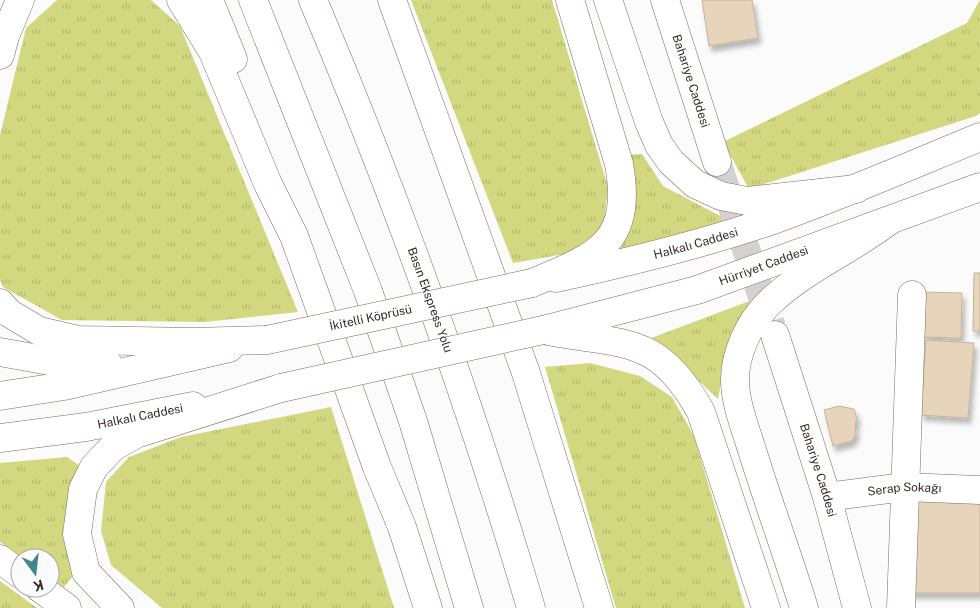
<svg xmlns="http://www.w3.org/2000/svg" width="980" height="608" viewBox="0 0 980 608" font-family="'Public Sans',sans-serif">
<defs>
<pattern id="grass-tufts" width="24" height="20" patternUnits="userSpaceOnUse" patternTransform="scale(1.25)"><rect width="24" height="20" fill="#d2d87f"/><path d="M3 7l-1-3M5 7V3M7 7l1-3M15 17l-1-3M17 17v-4M19 17l1-3" fill="none" stroke="#b5ba6e"/></pattern>
<filter id="shadow"><feDropShadow dx="3" dy="5.5" stdDeviation="2.5" flood-color="#0004"/></filter>
</defs>
<rect width="100%" height="100%" fill="#fbfbfb"/>
<g fill="url(#grass-tufts)">
<polygon points="57,0 151,0 180,26 298,312 205,322 62,320 3,287 0,280 0,135 26,28"/>
<polygon points="411,0 552,0 608,187 604,222 582,251 513,263"/>
<polygon points="980,0 980,113 976,116 749,189 723,142 967,23"/>
<polygon points="642,154 663,186 728,220 620,251 631,208 627,155"/>
<polygon points="760,297 725,361 718,399 682,365 646,340"/>
<polygon points="590,363 640,376 672,397 694,436 745,608 616,608 545,367"/>
<polygon points="331,407 394,608 162,608 111,565 101,531 106,482 129,457 181,437"/>
<polygon points="67,457 83,468 70,493 63,528 73,576 64,587 50,577 50,558 23,558 0,542 0,463"/>
<polygon points="0,581 37,608 0,608"/>
</g>
<g fill="#e6d5ba" stroke="#c3b399" filter="url(#shadow)">
<polygon points="702,0 752,0 758,38 709,46"/>
<polygon points="974,273 980,273 980,331 973,331"/>
<polygon points="924,292 962,293 961,338 922,337"/>
<polygon points="926,340 974,343 968,418 921,415"/>
<polygon points="839,406 854,409 857,419 855,425 856,434 852,441 833,446 824,410"/>
<polygon points="907,491 980,494 980,593 905,593"/>
</g>
<g fill="none" stroke-linecap="round" stroke-linejoin="round">
<polyline stroke="#d4d1d0" stroke-width="28" stroke-dasharray="28 14" stroke-linecap="butt" points="717,162 772,327"/>
<defs>
<g id="minor">
<path id="s1" d="M 827,497 L 904,487 L 980,490"/>
<polyline points="901,608 912,295"/>
</g>
<g id="primary">
<path id="s2" d="M 665,0 L 717,162"/>
<path id="s3" d="M 556,278 C 630,262 704,244 776,219 C 845,194 912,165 980,137"/>
<path id="s4" d="M 543,330 L 697,290 L 980,187"/>
<path id="s5" d="M 775,335 L 827,497 L 857,608"/>
<polyline points="0,352 72,365 108,364"/>
<polyline points="0,396 64,386 229,348"/>
<path id="s6" d="M 0,438 L 86,427 L 193,406"/>
</g>
<g id="motorway">
<polyline points="181,0 213,52 268,184 294,236 377,467 402,527 428,608"/>
<polyline points="209,0 233,59"/>
<polyline points="253,0 368,291 413,421 469,608"/>
<path id="s7" d="M 313,0 C 397,199 470,401 531,608"/>
<polyline points="392,0 526,373 599,608"/>
<polyline points="608,0 649,122 659,145 671,162 695,184 721,196 747,201 856,189"/>
<polyline points="0,55 5,36 20,0"/>
<path d="M 532,283 C 597,256 633,244 619,164 L 570,0"/>
<polyline points="0,303 9,313 39,331 78,340 193,342 267,340"/>
<path d="M 543,330 C 622,346 657,332 701,412 L 766,608"/>
<polyline points="0,559 20,574"/>
<polyline points="40,588 67,608"/>
<polyline points="120,608 86,572 77,534 83,489 94,467 113,447 136,434 281,388"/>
<path d="M 804,608 C 788,556 769,505 753,453 C 746,430 735,404 735,380 C 735,353 749,324 767,305 C 802,270 850,251 889,221"/>
</g>
</defs>
<use href="#minor" stroke="#83695b" stroke-width="29"/>
<use href="#primary" stroke="#83695b" stroke-width="29"/>
<use href="#motorway" stroke="#83695b" stroke-width="29"/>
<use href="#minor" stroke="#fff" stroke-width="28"/>
<use href="#primary" stroke="#fff" stroke-width="28"/>
<use href="#motorway" stroke="#fff" stroke-width="28"/>
<defs>
<g id="primary-bridge">
<path id="s8" d="M 267,340 L 532,283"/>
<polyline points="281,388 543,330"/>
</g>
</defs>
<use href="#primary-bridge" stroke="#83695b" stroke-width="29" stroke-linecap="butt"/>
<use href="#primary-bridge" stroke="#fff" stroke-width="28"/>
</g>
<g text-anchor="middle" stroke-width="4.5" stroke-linejoin="round" paint-order="stroke">
<g font-size="12" fill="#372b25" stroke="#fbfbfb">
<text dy="4" stroke="none"><textPath href="#s2" startOffset="85">Bahariye Caddesi</textPath></text>
<text dy="4" stroke="none"><textPath href="#s3" startOffset="144">Halkalı Caddesi</textPath></text>
<text dy="4" stroke="none"><textPath href="#s4" startOffset="230">Hürriyet Caddesi</textPath></text>
<text dy="4" stroke="none"><textPath href="#s7" startOffset="322">Basın Ekspress Yolu</textPath></text>
<text dy="4" stroke="none"><textPath href="#s8" startOffset="106">İkitelli Köprüsü</textPath></text>
<text dy="4" stroke="none"><textPath href="#s6" startOffset="142">Halkalı Caddesi</textPath></text>
<text dy="4" stroke="none"><textPath href="#s5" startOffset="142">Bahariye Caddesi</textPath></text>
<text dy="4" stroke="none"><textPath href="#s1" startOffset="78">Serap Sokağı</textPath></text>
</g>
</g>
<g transform="translate(35 573) rotate(165)"><circle r="24" fill="#fbfbfb" stroke="#ada8a5"/>
<path d="M0-4L9 19L0 12L-9 19Z" fill="#3f868e"/>
<text y="-8" font-size="14" font-weight="bold" text-anchor="middle" fill="#372b25">K</text>
</g>
</svg>
